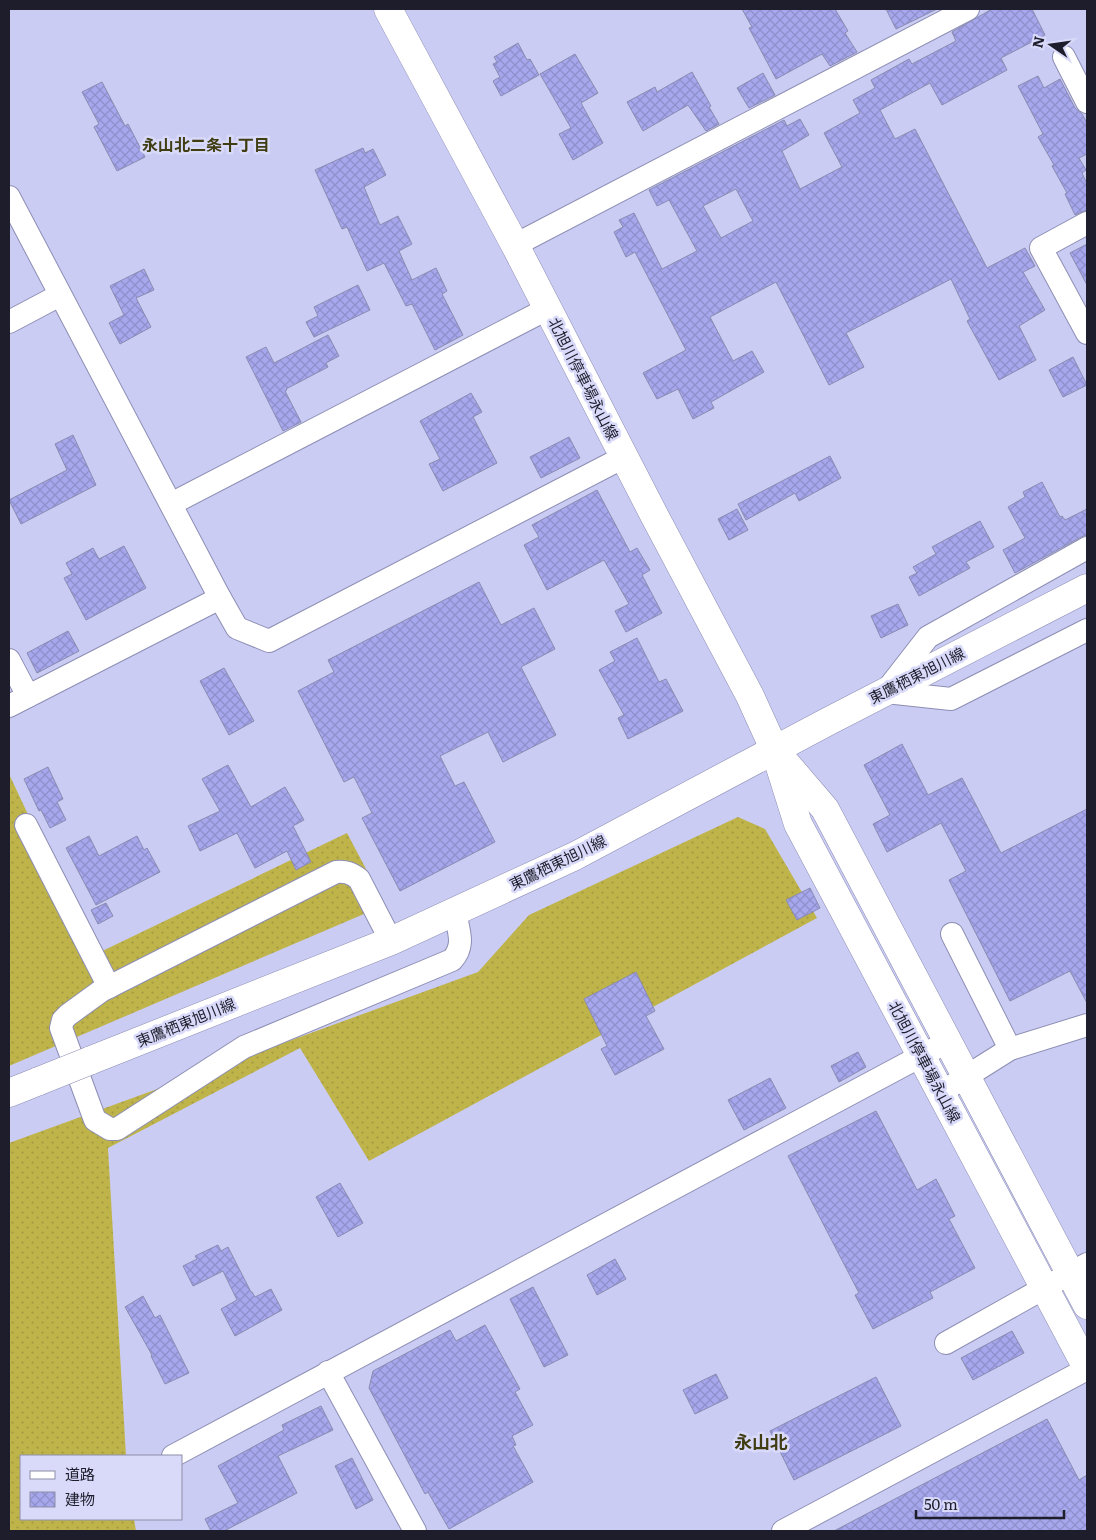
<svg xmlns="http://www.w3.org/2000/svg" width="1096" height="1540" viewBox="0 0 1096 1540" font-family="Literata,'Noto Sans JP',serif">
<defs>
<pattern id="grass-dots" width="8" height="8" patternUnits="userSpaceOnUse" patternTransform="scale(1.25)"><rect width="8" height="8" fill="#bfb44a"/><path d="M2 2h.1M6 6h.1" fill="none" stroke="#a49a41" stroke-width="1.8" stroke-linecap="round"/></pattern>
<pattern id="building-cross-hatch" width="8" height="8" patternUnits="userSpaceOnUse" patternTransform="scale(1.25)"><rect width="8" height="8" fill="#a6a7ed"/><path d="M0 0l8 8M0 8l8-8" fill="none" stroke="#8e8fcb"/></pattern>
</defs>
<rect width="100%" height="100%" fill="#cbccf4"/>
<g fill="url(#grass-dots)">
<polygon points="9,774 94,955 347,833 385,905 9,1066"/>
<polygon points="738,817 765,829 817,918 369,1161 300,1048 108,1148 126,1456 21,1456 21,1519 134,1519 136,1531 9,1531 9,1143 478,972 529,915"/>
</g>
<g fill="url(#building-cross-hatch)" stroke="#8a8bb0" fill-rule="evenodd">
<polygon points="742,9 835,9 848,31 845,33 857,52 830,66 822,54 776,79 749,28 752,27"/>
<polygon points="886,9 937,9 896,29"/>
<path d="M 992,9 L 1032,9 L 1045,35 L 1001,58 L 1007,70 L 942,105 L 930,83 L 880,110 L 895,139 L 915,129 L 987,268 L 1025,248 L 1035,266 L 1023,272 L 1045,310 L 1019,326 L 1036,360 L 999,380 L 967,321 L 970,319 L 951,279 L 846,333 L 864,367 L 829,385 L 776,282 L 710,317 L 733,361 L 752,351 L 764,372 L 711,402 L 714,408 L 693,419 L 678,389 L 657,399 L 643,373 L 686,350 L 635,252 L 626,257 L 614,232 L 623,227 L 619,220 L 634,213 L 662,269 L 697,251 L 669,200 L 657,206 L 649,190 L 784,120 L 787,126 L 800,119 L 809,135 L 782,151 L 800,189 L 842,167 L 824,133 L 860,113 L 853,100 L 875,88 L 871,80 L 909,59 L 912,64 L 956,41 L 952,32 ZM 736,189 L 753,221 L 721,238 L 703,206 Z"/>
<polygon points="518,43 527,60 530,59 539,75 501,96 493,81 500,77 493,64 497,62 494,57"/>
<polygon points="575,54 598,93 581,103 603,143 573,160 559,134 571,128 540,74"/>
<polygon points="692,72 711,106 709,107 719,124 706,131 688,105 643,131 627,102 655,87 657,92"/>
<polygon points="763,73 775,95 749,108 737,88"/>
<polygon points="1038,76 1044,88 1060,79 1075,108 1082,114 1087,123 1087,154 1079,158 1086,170 1082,173 1087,184 1087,210 1075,215 1065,194 1067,193 1052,166 1054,165 1038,137 1043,134 1018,86"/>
<polygon points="102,82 125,126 128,124 145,157 117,171 94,127 99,124 82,92"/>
<polygon points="363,148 365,153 373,149 386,175 364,187 380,225 398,216 412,244 399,251 412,280 436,268 447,291 442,294 463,335 435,350 412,304 406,306 384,263 367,271 347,227 342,229 315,170"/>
<polygon points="1087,244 1087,285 1070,253"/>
<polygon points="144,269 154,290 136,298 151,327 120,344 109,323 124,315 110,286"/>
<polygon points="358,285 370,310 314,337 306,322 318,316 314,307"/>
<polygon points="328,335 339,356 326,363 328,367 286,389 287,390 285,391 301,422 283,431 246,357 266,347 274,363"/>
<polygon points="1073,357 1087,385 1063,397 1049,370"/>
<polygon points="471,393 482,412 473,417 497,463 443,491 429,464 440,459 420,421"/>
<polygon points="73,435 96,485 21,524 9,500 67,470 55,444"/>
<polygon points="569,437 580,458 541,478 530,457"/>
<polygon points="830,456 841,478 799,501 795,493 746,520 738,504"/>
<polygon points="1042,482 1060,517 1062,516 1065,520 1087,509 1087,535 1081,537 1015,573 1003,550 1025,538 1008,507 1025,497 1023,492"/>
<polygon points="597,490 630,552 637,548 650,570 642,575 662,613 626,632 615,611 629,604 604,560 547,590 524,545 539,537 532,525"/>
<polygon points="737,509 748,530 729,540 718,519"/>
<polygon points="980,521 994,547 966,562 970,568 919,596 909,577 917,573 913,567 936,554 932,547"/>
<polygon points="124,546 146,588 86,620 64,578 72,574 66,563 93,548 99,559"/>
<polygon points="479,582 501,625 534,608 555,649 521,667 556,735 503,762 488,732 440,756 455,786 464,782 495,842 400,891 362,818 372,813 354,777 344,782 298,691 334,672 328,660"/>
<polygon points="898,604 908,625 881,638 871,616"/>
<polygon points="68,631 79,651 37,673 27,653"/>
<polygon points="637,638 659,682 666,679 683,711 628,739 618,718 624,715 599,670 615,661 610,652"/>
<polygon points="224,668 254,721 229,735 200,681"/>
<polygon points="902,744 928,795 962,778 1001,853 1087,809 1087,1003 1070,971 1010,1001 949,880 966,871 941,823 887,852 873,824 890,815 864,765"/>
<polygon points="228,765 251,807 285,787 304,820 293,826 311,862 296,870 287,851 255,868 237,833 200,851 188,826 220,811 202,779"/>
<polygon points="48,767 63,799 57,802 66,820 50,828 41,810 39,811 24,779"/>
<polygon points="89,836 99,856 137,836 144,850 147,848 160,872 96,905 66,848"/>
<polygon points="810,888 820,908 797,920 786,900"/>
<polygon points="106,903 113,916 98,924 91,910"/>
<polygon points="636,972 655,1011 646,1016 664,1049 615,1075 601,1049 607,1046 584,999"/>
<polygon points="858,1052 866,1067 839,1082 831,1066"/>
<polygon points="770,1078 786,1108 744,1130 728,1100"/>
<polygon points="876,1111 917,1190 936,1179 955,1216 949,1219 975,1268 930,1292 933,1298 873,1329 855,1295 859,1293 788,1156"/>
<polygon points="340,1183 363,1223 338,1237 316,1197"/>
<polygon points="218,1245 221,1251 228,1247 251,1292 252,1292 255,1297 271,1289 282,1310 235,1336 221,1309 237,1300 223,1271 193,1286 183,1266 197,1259 195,1256"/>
<polygon points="615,1259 626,1279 597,1295 587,1275"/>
<polygon points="533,1287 568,1355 544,1367 510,1299"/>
<polygon points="143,1296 155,1318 160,1315 189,1373 165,1384 151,1356 152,1355 125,1307"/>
<polygon points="485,1325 520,1389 515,1392 533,1425 512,1436 516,1445 513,1446 533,1482 449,1529 428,1492 425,1494 369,1388 373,1371 450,1330 456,1341"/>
<polygon points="1012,1331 1024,1353 973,1380 961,1358"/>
<polygon points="716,1374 728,1398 695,1414 683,1390"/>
<polygon points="876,1377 901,1426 794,1480 770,1431"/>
<polygon points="321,1406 333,1430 278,1456 297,1493 224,1531 211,1531 205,1519 238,1503 218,1466 284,1430 282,1425"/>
<polygon points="1047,1419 1079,1480 1087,1475 1087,1531 834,1531"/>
<polygon points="352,1458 373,1500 356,1509 335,1466"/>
</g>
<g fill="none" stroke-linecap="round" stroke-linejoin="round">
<defs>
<g id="minor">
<polyline points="1064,57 1087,102"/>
<polyline points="9,197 220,598 237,628 269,641 624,457"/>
<polyline points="1087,223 1041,248 1087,333"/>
<polyline points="515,245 968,9"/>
<polyline points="9,322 60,295"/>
<polyline points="171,504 547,309"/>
<polyline points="9,660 28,696"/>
<polyline points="886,691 928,637 1087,548"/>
<polyline points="886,692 951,699 1087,630"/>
<polyline points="9,706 220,598"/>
<polyline points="26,825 109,987"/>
<polyline points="952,934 1010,1049"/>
<path d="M 391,941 L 359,879 C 351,873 346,871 336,872 L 101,991 L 68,1015 L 63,1020 L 61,1028 L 95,1120 L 110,1129 L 117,1129 L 244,1047 L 452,960 C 466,945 458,930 455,912"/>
<polyline points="940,1093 1010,1049 1087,1025"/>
<polyline points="946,1343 1087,1264"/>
<polyline points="328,1372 415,1531"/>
<polyline points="173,1456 949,1041"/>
<polyline points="783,1531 1087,1369"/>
</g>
<g id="major">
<polyline points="388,9 515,245 653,513 750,696 775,751 798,824 1087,1368"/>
<polyline points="783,760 825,809 1087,1305"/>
<polyline points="89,1061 391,941 575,856 827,722 1087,588"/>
<polyline points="9,1093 39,1081"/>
</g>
</defs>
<use href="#minor" stroke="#8d8eb3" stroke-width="24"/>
<use href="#major" stroke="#8d8eb3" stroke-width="29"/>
<use href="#minor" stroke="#fff" stroke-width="22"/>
<use href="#major" stroke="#fff" stroke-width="28"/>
<defs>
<polyline id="major-bridge" points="39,1081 89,1061"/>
</defs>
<use href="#major-bridge" stroke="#8d8eb3" stroke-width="29" stroke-linecap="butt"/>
<use href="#major-bridge" stroke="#fff" stroke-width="28"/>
</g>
<g text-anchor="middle" stroke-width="5" stroke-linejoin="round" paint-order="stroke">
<g font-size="15" fill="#1d1d2b" stroke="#d9dafa">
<text transform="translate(583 379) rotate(63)" y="5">北旭川停車場永山線</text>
<text transform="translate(917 676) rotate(-27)" y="5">東鷹栖東旭川線</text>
<text transform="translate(558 863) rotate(-26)" y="5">東鷹栖東旭川線</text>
<text transform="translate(186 1023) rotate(-22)" y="5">東鷹栖東旭川線</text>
<text transform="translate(924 1062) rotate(62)" y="5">北旭川停車場永山線</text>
</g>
<g font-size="16" font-weight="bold" fill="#413d13" stroke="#d9dafa">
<text x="206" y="151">永山北二条十丁目</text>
</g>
<g font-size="18" font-weight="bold" fill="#413d13" stroke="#d9dafa">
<text x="761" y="1449">永山北</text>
</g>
</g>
<rect width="1096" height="1540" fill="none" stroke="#1d1d2b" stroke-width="20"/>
<rect x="20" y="1455" width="162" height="65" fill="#d9dafa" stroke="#8e8ea7"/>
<rect x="30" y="1471" width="25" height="8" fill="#ffffff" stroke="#8e8ea7"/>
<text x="65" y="1480" font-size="15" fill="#1d1d2b">道路</text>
<rect x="30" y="1492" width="25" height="15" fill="url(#building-cross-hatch)" stroke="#8e8ea7"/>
<text x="65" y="1505" font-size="15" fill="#1d1d2b">建物</text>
<g transform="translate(1051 45) rotate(283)" stroke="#d9dafa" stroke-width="4" paint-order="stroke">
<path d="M0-4L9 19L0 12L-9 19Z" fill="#1d1d2b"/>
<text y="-8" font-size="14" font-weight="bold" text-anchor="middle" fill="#1d1d2b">N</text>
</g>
<path d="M916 1510v8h148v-8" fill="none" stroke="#1d1d2b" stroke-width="2.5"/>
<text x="924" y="1510" font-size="15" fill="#1d1d2b" stroke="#d9dafa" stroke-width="4" paint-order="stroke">50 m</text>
</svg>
